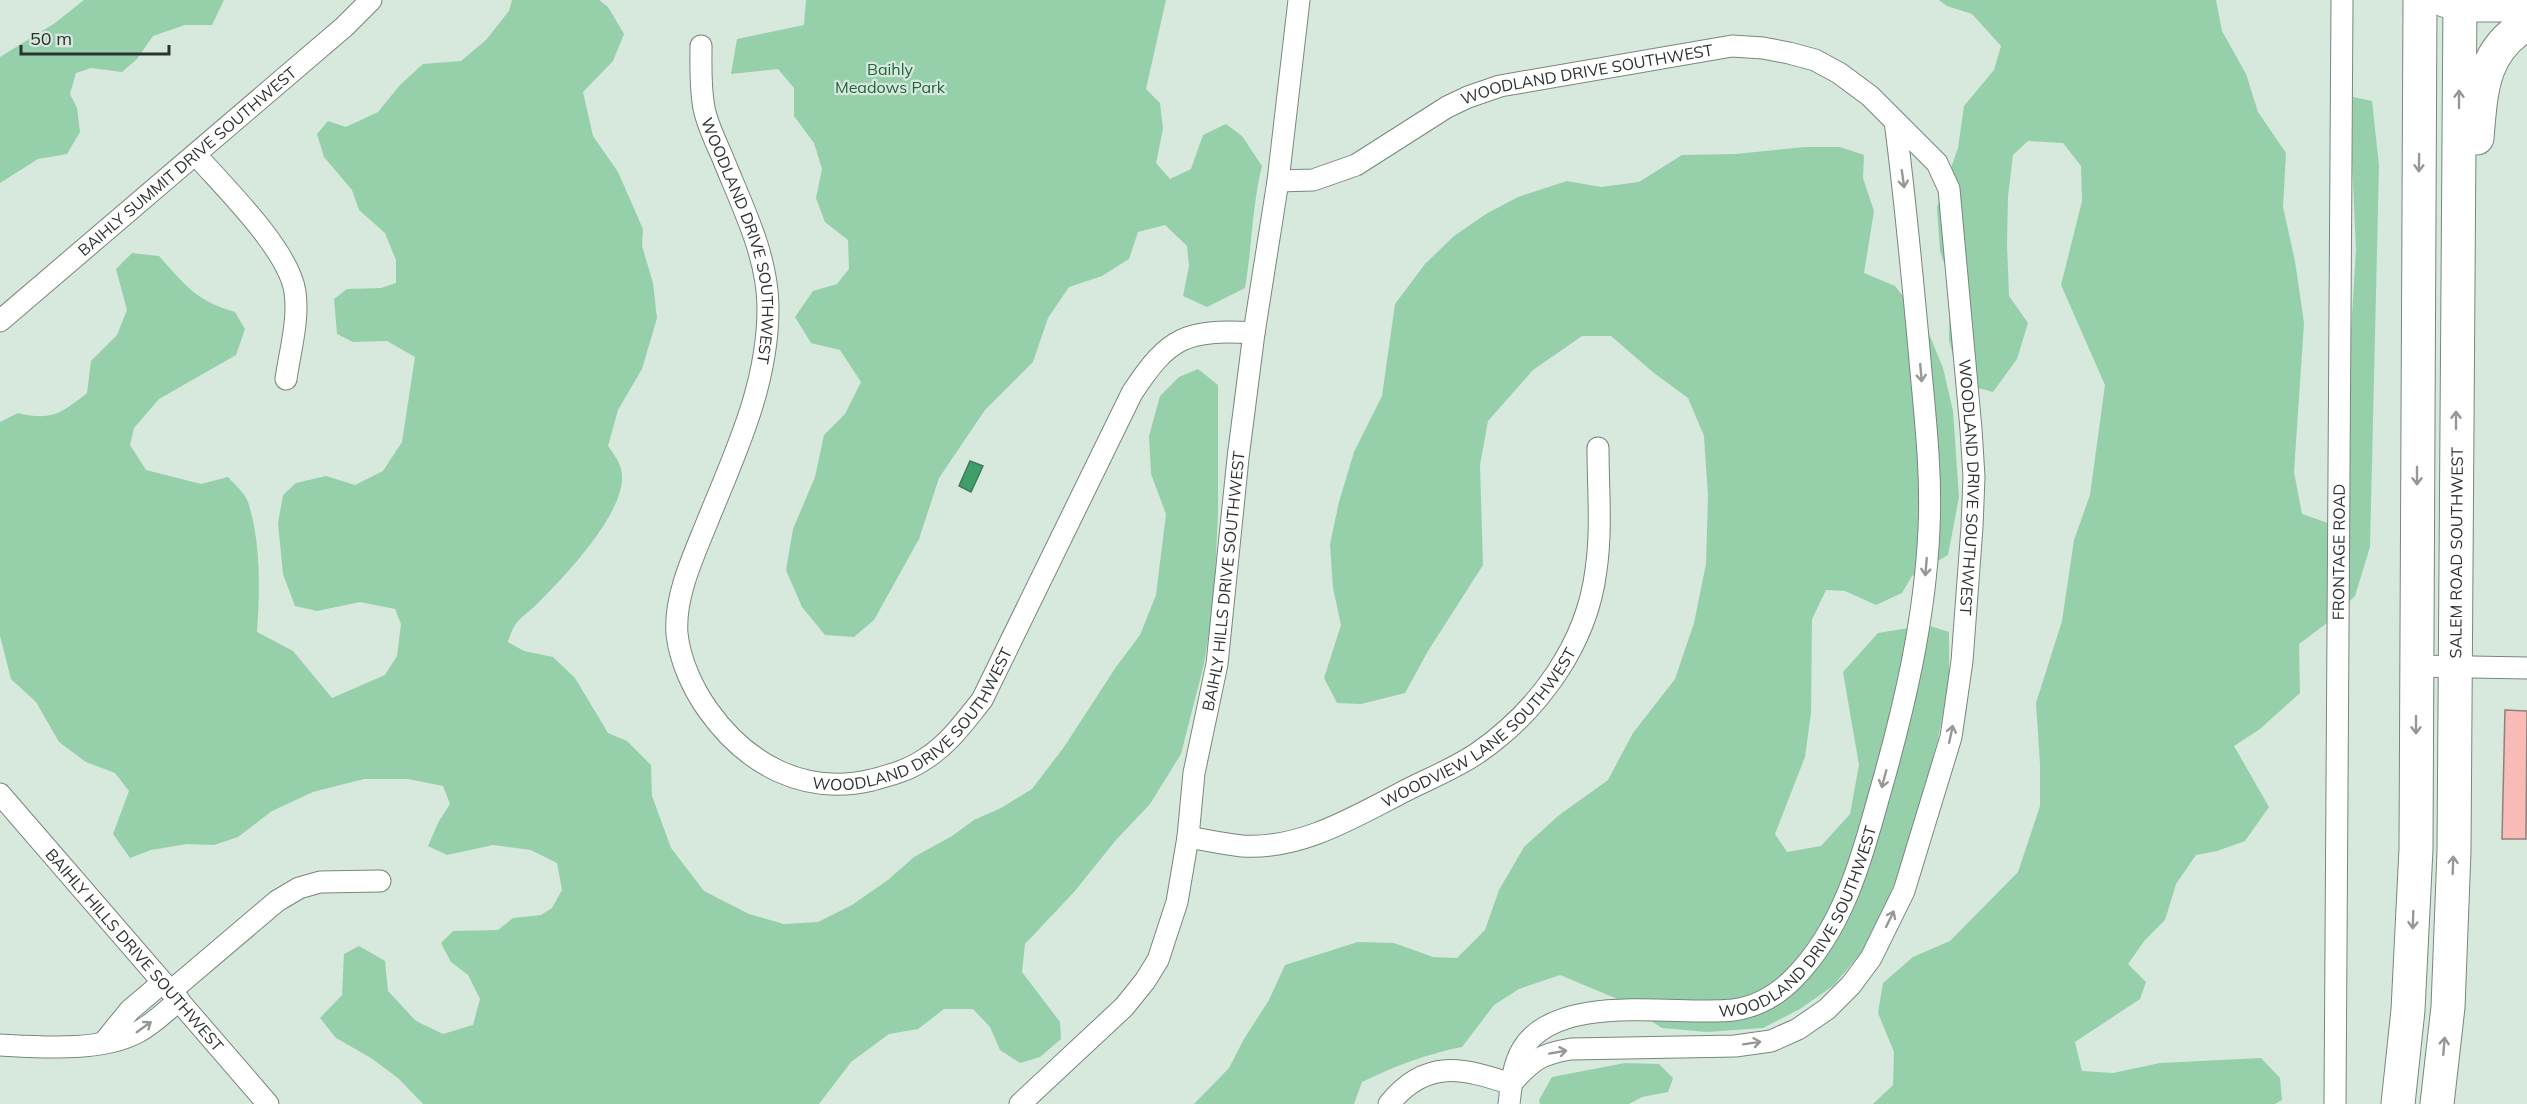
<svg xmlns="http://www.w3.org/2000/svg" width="2527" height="1104" viewBox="0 0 2527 1104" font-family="Mulish,sans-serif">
<rect width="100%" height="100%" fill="#d7e8dc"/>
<g fill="#96d0ab">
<polygon points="84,0 224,0 212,25 185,25 153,36 137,59 122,72 91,68 76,73 70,94 77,108 80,132 67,154 38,159 0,183 0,57 55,23"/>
<path d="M 512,0 L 599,0 L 608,7 L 624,34 L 613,61 L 583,92 L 593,136 L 618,172 L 643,229 L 642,246 L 653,283 L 657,318 L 642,369 L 618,410 L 608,446 C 612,452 618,459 620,466 C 635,504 564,577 538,603 C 521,620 516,617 508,642 L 524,651 L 553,657 L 575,678 L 608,733 L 627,741 L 651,765 L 652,796 L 671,848 L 704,891 L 749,914 L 784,924 L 818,922 L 852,905 L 888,880 L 914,857 L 952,836 L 974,820 L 1001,808 L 1032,789 L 1064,747 L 1116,667 L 1140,635 L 1156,595 L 1166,514 L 1151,474 L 1149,436 L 1160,396 L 1179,377 L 1198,369 L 1218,385 L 1218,514 L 1214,598 L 1204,664 L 1181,754 L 1150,804 L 1116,840 L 1074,892 L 1025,944 L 1022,972 L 1060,1022 L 1061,1039 L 1040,1057 L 1020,1063 L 1000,1050 L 990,1027 L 973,1009 L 944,1009 L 918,1029 L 889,1034 L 851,1062 L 819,1104 L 423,1104 L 398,1078 L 371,1058 L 336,1038 L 320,1018 L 342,995 L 344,954 L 359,946 L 385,961 L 388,991 L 416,1021 L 443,1034 L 473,1025 L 480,999 L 468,975 L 451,962 L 441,943 L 453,931 L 498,930 L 513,918 L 541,915 L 552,908 L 562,890 L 557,863 L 531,850 L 493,845 L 447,855 L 428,846 L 439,821 L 450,804 L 443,786 L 408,779 L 364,779 L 313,792 L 272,811 L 238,837 L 214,845 L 187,844 L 151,850 L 130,858 L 113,834 L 129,791 L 115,773 L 86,762 L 59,742 L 36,702 L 11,679 L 0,636 L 0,422 L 18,413 C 51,421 61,414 87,393 L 91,361 L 117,335 L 127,310 L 116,269 L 132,253 L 159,256 C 186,286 195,300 235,312 L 245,329 L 236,355 L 159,399 L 134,428 L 130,445 L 146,470 L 201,484 L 228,477 C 234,484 245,493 248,502 C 261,542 260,591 257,632 L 293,651 L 332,698 L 385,675 L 397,656 L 401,624 L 395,609 L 360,602 L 317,611 L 295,606 L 283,574 L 278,523 L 283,495 L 296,483 L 326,476 L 355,485 L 383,471 L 402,442 L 415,357 L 387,341 L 353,342 L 337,334 L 334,299 L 347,289 L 381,288 L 396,283 L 396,260 L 385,233 L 359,210 L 352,190 L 324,157 L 317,134 L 328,121 L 346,127 L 378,112 L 400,85 L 423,64 L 461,61 L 486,40 L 509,11 Z"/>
<path d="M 806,0 L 1166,0 L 1146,89 L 1160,103 L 1163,129 L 1156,163 L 1170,179 L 1191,169 L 1203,135 L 1226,124 L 1242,136 L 1262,166 C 1252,206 1252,248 1245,288 L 1207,307 L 1183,296 L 1189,266 L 1187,246 L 1165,225 L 1138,232 L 1129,259 L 1102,276 L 1069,287 L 1048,318 L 1033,362 L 985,410 L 939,478 L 919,539 L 874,620 L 854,637 L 825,635 L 802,607 L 786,570 L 793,529 L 815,477 L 824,435 L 845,414 L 861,382 L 840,350 L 811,343 L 795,317 L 813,291 L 837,284 L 849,269 L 848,240 L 825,222 L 816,198 L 822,169 L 814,143 L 794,116 L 794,88 L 778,69 L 731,74 L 737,39 L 804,25 Z"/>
<polygon points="1939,0 2216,0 2222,31 2246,74 2258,112 2286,153 2283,207 2295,261 2304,323 2294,472 2302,514 2331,524 2350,348 2356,250 2352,159 2353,97 2372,101 2379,166 2370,547 2355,596 2327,623 2299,644 2300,693 2260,729 2234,746 2269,807 2245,841 2217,851 2196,855 2176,884 2165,920 2145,940 2128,964 2146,982 2140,999 2075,1042 2082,1071 2113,1073 2160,1063 2261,1058 2280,1078 2282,1100 2275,1104 1873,1104 1893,1085 1894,1052 1878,1013 1883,983 1913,957 1950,941 2018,872 2040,806 2040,764 2036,703 2062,621 2074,540 2090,495 2105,385 2061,285 2082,201 2081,166 2063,143 2028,141 2013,155 2008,196 2007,245 2009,296 2028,323 2017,359 1993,392 1960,383 1949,340 1950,281 1940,251 1937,207 1958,148 1964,106 1994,70 2001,46 1972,14 1947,6"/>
<path d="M 1805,147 L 1840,147 L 1864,155 L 1863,178 L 1874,211 L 1864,273 L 1895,286 L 1925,324 L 1943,368 L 1953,411 L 1959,497 L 1948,555 L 1912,576 L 1902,593 L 1876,605 L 1845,591 L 1826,590 L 1812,619 L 1811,713 L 1805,757 L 1775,834 L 1787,852 L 1821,846 L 1850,814 L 1859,765 L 1843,672 L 1878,633 L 1927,625 L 1949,632 L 1949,681 L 1938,739 L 1910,842 L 1888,900 L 1866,947 L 1833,986 L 1800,1009 L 1763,1028 L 1707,1032 L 1662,1028 L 1615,998 L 1560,975 L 1519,989 L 1494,1005 L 1462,1047 C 1426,1054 1395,1066 1362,1082 L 1354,1104 L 1194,1104 L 1229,1068 L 1244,1039 L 1269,1000 L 1285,965 L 1358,942 L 1394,943 L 1433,957 L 1457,958 L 1485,930 L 1499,890 L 1524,847 L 1558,816 L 1608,780 L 1633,733 L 1675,679 L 1694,623 L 1706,564 L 1708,496 L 1704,436 L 1688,398 L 1654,373 L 1611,336 L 1582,336 L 1533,370 L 1488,421 L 1480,465 L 1483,565 L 1428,651 L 1405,693 L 1361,704 L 1337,703 L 1324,678 L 1341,625 L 1333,588 L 1330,544 L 1339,502 L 1354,452 L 1382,396 L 1395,304 L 1425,264 L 1454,236 L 1486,214 L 1518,197 L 1567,181 L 1601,187 L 1639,182 L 1682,155 L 1736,154 Z"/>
<polygon points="1625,1063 1659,1064 1673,1078 1668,1092 1642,1097 1629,1104 1540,1104 1539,1100 1552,1077"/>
</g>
<polygon fill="#3f9e69" stroke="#397e57" stroke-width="1.5" points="970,461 983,466 971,492 959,486"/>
<polygon fill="#f9bbb5" stroke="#937f7d" stroke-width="1.5" points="2505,710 2527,711 2526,839 2502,839"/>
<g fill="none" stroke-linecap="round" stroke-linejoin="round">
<defs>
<g id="minor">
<path id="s1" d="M 701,46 C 701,67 700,87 704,108 C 707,124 715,140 722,156 C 741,204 768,255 768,308 C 768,385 736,451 708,520 C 694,555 674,596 677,634 C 680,661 693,689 708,710 C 747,765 805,796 872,780 C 891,775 909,770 925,759 C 949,744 965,721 982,700 L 1132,393 C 1169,336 1187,329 1254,333"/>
<path d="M 196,155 C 225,188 289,250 295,292 C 299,320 290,351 286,379"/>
<path id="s2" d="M 1278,181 L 1313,180 L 1356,165 L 1447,107 L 1468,97 L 1500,86 L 1732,46 L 1763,48 L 1789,53 L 1815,60 L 1839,73 L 1870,96 L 1937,163 L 1949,189 L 1971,429 L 1974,477 L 1972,527 L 1962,661 L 1951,737 L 1904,891 L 1871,958 L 1851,985 L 1827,1009 L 1798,1029 L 1771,1041 L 1735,1046 L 1571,1049 C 1540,1054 1531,1061 1511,1084"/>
<path id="s3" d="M 0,321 L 344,27 L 371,0"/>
<polyline points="2416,666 2527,668"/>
<path id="s4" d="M 0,794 L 268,1104"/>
<path id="s5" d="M 1188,837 C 1206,840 1224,844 1242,846 C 1298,850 1351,819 1399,794 C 1425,780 1455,769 1479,752 C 1539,710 1587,644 1596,570 C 1602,530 1598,488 1598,448"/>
<polyline points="171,991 277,901 299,888 320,882 380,881"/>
<polyline points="104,1042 130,1010 162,983"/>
<path d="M 0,1045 C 40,1047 102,1052 138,1032 C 153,1024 166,1011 179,1000"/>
<path id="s6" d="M 1020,1104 L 1124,1007 L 1145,981 L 1158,960 L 1177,902 L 1188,837 L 1194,773 L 1217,664 L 1238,458 L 1254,333 L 1278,181 L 1299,0"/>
<path d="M 1389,1104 C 1426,1058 1463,1068 1511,1084"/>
<path id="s7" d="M 1509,1104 C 1511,1087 1513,1065 1522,1050 C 1556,991 1676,1016 1733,1010 C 1756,1007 1777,995 1793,979 C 1842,930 1861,862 1879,796 C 1904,709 1925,620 1929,529 C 1932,469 1924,409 1919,349 C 1912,273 1905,197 1895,121"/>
<path id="s8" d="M 2335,1104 L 2342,0"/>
</g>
<g id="primary">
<polyline points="2444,0 2459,5 2527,5"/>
<path d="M 2477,138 C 2481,91 2482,50 2527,24"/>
<polyline points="2398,1104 2408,1010 2416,849 2420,0"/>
<path id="s9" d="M 2437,1104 L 2448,1007 L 2454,851 L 2460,0"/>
</g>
</defs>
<use href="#minor" stroke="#78877d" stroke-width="23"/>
<use href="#primary" stroke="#78877d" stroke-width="35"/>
<use href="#minor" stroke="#fff" stroke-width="21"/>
<use href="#primary" stroke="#fff" stroke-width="33"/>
</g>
<defs><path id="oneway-shaft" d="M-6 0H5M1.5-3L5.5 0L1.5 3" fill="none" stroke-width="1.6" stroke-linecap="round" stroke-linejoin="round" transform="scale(1.5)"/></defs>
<g stroke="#969896">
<use href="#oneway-shaft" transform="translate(2459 99) rotate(-90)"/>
<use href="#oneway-shaft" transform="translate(2419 163) rotate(91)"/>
<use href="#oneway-shaft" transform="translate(1903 179) rotate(82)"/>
<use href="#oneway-shaft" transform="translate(1921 373) rotate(85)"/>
<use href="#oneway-shaft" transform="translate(2456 420) rotate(-90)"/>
<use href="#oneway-shaft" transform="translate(2417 476) rotate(90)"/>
<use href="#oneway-shaft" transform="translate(1926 567) rotate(95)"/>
<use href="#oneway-shaft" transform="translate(2416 725) rotate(90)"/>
<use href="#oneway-shaft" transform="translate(1951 734) rotate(-78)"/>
<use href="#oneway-shaft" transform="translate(1884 779) rotate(105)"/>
<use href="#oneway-shaft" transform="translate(2453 865) rotate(-88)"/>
<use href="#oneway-shaft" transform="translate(1890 919) rotate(-64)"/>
<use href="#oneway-shaft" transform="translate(2413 920) rotate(92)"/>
<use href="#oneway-shaft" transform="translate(144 1027) rotate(-36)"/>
<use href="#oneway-shaft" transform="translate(1752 1043) rotate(-9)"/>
<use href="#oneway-shaft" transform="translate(2444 1046) rotate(-85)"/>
<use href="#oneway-shaft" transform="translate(1558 1052) rotate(-10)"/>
</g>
<g text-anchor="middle" stroke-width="4.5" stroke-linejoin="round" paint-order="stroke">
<g font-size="16" fill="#20633f" stroke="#d7e8dc">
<text x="890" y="75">Baihly<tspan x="890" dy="18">Meadows Park</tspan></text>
</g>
<g font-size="16" fill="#2c322e" stroke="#d7e8dc">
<text dy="6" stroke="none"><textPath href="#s2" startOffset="333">WOODLAND DRIVE SOUTHWEST</textPath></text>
<text dy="6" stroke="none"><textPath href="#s3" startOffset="246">BAIHLY SUMMIT DRIVE SOUTHWEST</textPath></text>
<text dy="6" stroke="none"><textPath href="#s1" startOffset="201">WOODLAND DRIVE SOUTHWEST</textPath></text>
<text dy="6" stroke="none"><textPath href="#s2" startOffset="1054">WOODLAND DRIVE SOUTHWEST</textPath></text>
<text dy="6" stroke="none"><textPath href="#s8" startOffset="552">FRONTAGE ROAD</textPath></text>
<text dy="6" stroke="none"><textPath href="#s9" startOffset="552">SALEM ROAD SOUTHWEST</textPath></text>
<text dy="6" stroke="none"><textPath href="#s6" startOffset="586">BAIHLY HILLS DRIVE SOUTHWEST</textPath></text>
<text dy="6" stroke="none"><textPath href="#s1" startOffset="956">WOODLAND DRIVE SOUTHWEST</textPath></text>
<text dy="6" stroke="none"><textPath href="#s5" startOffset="328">WOODVIEW LANE SOUTHWEST</textPath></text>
<text dy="6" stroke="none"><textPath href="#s7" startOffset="393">WOODLAND DRIVE SOUTHWEST</textPath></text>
<text dy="6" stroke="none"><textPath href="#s4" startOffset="206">BAIHLY HILLS DRIVE SOUTHWEST</textPath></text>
</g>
</g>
<path d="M21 45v9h148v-9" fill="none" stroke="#2c322e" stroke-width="3"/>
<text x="30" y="45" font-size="18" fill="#2c322e" stroke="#d7e8dc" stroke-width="4.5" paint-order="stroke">50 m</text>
</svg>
